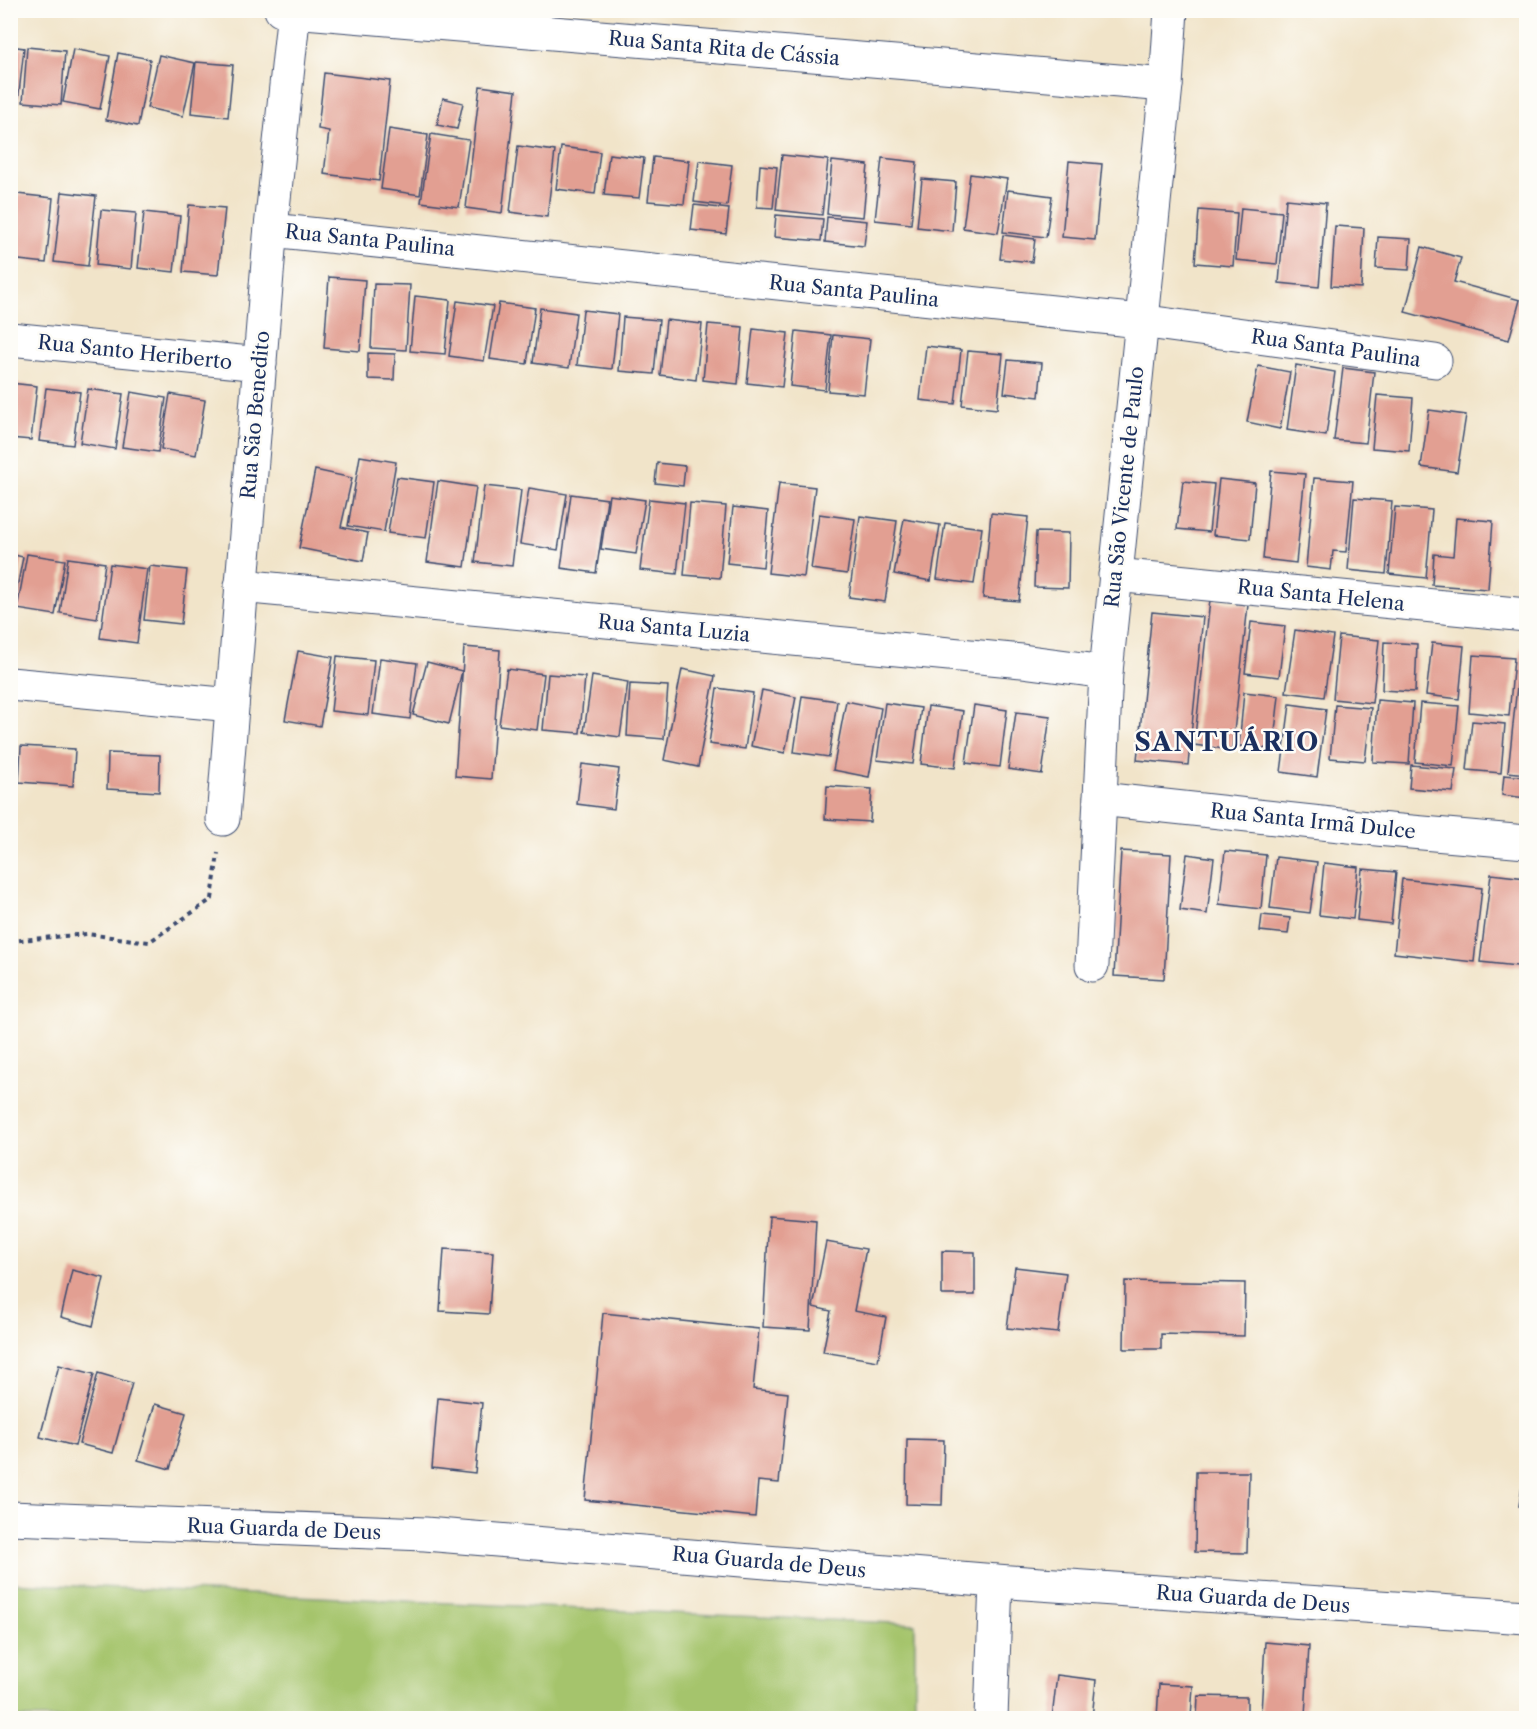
<svg xmlns="http://www.w3.org/2000/svg" width="1537" height="1729" viewBox="0 0 1537 1729" font-family="'Libre Caslon Text',serif">
<rect width="100%" height="100%" fill="#fdfcf7"/>
<filter id="ink" filterUnits="userSpaceOnUse"><feTurbulence type="fractalNoise" baseFrequency=".0167" numOctaves="2"/><feDisplacementMap in="SourceGraphic" scale="12" xChannelSelector="R" yChannelSelector="G"/><feConvolveMatrix kernelMatrix="1 2 1 2 8 2 1 2 1" color-interpolation-filters="sRGB"/></filter>
<filter id="wash" filterUnits="userSpaceOnUse"><feTurbulence type="fractalNoise" baseFrequency=".008" numOctaves="4" result="noise"/><feDisplacementMap in="SourceGraphic" scale="24" xChannelSelector="R" yChannelSelector="G"/><feGaussianBlur stdDeviation="1.35" result="paint"/><feColorMatrix in="noise" values="0 0 0 0 0 0 0 0 0 0 0 0 0 0 0 0 0 1.4 0 .05"/><feComposite in="paint" operator="in"/></filter>
<g filter="url(#wash)">
<rect width="100%" height="100%" fill="#f1e4c9"/>
<polygon fill="#a5c46c" stroke="#607a65" stroke-width="1.5" points="11,1583 915,1624 915,1718 11,1718"/>
<g id="blocks">
<g fill="#e29f92">
<polygon points="10,46 24,48 18,102 10,101"/>
<polygon points="27,47 65,51 61,105 23,102"/>
<polygon points="73,49 110,56 100,109 63,102"/>
<polygon points="118,53 150,59 138,126 106,120"/>
<polygon points="159,55 195,63 183,116 147,108"/>
<polygon points="196,62 233,65 228,117 191,113"/>
<polygon points="324,73 390,81 379,181 324,174 329,131 318,129"/>
<polygon points="480,86 516,91 502,213 466,208"/>
<polygon points="443,98 463,103 457,129 437,125"/>
<polygon points="389,129 428,135 420,195 381,189"/>
<polygon points="431,134 469,140 459,207 421,202"/>
<polygon points="518,146 555,151 547,217 510,212"/>
<polygon points="561,147 600,152 595,194 556,189"/>
<polygon points="609,154 644,158 639,198 604,195"/>
<polygon points="782,155 828,160 822,215 776,210"/>
<polygon points="653,157 689,161 684,204 648,201"/>
<polygon points="882,158 917,162 911,224 875,220"/>
<polygon points="699,161 732,165 727,206 694,202"/>
<polygon points="832,161 868,165 863,217 827,214"/>
<polygon points="1069,161 1102,164 1095,240 1062,237"/>
<polygon points="760,165 777,167 773,208 757,207"/>
<polygon points="970,174 1007,179 998,233 963,228"/>
<polygon points="922,179 956,182 952,231 917,227"/>
<polygon points="1008,190 1052,196 1046,237 1003,232"/>
<polygon points="62,192 96,196 88,266 54,262"/>
<polygon points="17,194 53,198 46,263 10,259"/>
<polygon points="1286,199 1326,203 1319,287 1279,283"/>
<polygon points="189,205 225,208 218,275 183,272"/>
<polygon points="694,205 729,209 726,234 691,230"/>
<polygon points="1241,208 1282,212 1277,264 1236,260"/>
<polygon points="101,210 136,213 131,269 96,265"/>
<polygon points="1199,210 1237,213 1233,266 1195,263"/>
<polygon points="144,212 180,216 174,272 138,268"/>
<polygon points="776,215 823,219 821,241 774,237"/>
<polygon points="827,217 867,221 864,246 825,242"/>
<polygon points="1335,226 1364,228 1361,288 1331,286"/>
<polygon points="1003,235 1035,239 1032,262 1000,259"/>
<polygon points="1378,237 1411,239 1409,270 1376,268"/>
<polygon points="1422,247 1461,258 1454,282 1520,300 1509,340 1405,312"/>
<polygon points="329,277 365,280 360,351 324,348"/>
<polygon points="374,284 410,285 406,350 371,348"/>
<polygon points="415,296 450,300 445,354 410,351"/>
<polygon points="457,301 493,306 484,361 449,356"/>
<polygon points="499,303 535,308 527,364 490,359"/>
<polygon points="540,308 576,313 569,368 533,363"/>
<polygon points="583,310 618,314 612,369 577,365"/>
<polygon points="623,317 659,320 654,374 619,371"/>
<polygon points="666,320 702,324 696,380 660,375"/>
<polygon points="708,324 743,327 738,384 703,380"/>
<polygon points="753,329 788,333 782,387 747,383"/>
<polygon points="796,331 831,335 825,390 790,386"/>
<polygon points="833,335 870,339 864,394 828,391"/>
<polygon points="926,346 961,350 955,404 920,400"/>
<polygon points="968,351 1003,354 997,409 962,405"/>
<polygon points="368,353 395,354 394,380 368,379"/>
<polygon points="1008,360 1042,363 1039,397 1004,393"/>
<polygon points="1296,365 1335,372 1326,436 1287,430"/>
<polygon points="1258,366 1290,372 1280,429 1247,422"/>
<polygon points="1343,368 1374,372 1366,443 1334,440"/>
<polygon points="10,383 37,386 31,440 10,438"/>
<polygon points="46,388 80,392 73,445 39,441"/>
<polygon points="88,389 123,394 115,449 80,443"/>
<polygon points="131,392 166,398 158,452 122,447"/>
<polygon points="170,394 205,400 196,455 161,449"/>
<polygon points="1377,395 1413,398 1409,451 1372,448"/>
<polygon points="1429,410 1466,415 1457,472 1421,467"/>
<polygon points="360,456 396,462 384,532 348,526"/>
<polygon points="657,463 685,466 683,486 655,483"/>
<polygon points="315,470 352,478 341,527 368,533 363,561 299,548"/>
<polygon points="1271,471 1305,474 1296,563 1263,559"/>
<polygon points="397,477 434,482 426,538 388,533"/>
<polygon points="1314,478 1353,481 1346,552 1333,551 1331,570 1306,567"/>
<polygon points="1219,479 1255,483 1250,539 1213,535"/>
<polygon points="438,481 476,487 465,567 427,562"/>
<polygon points="1183,481 1214,484 1209,532 1177,529"/>
<polygon points="779,483 815,487 804,577 768,573"/>
<polygon points="484,486 521,490 512,566 475,562"/>
<polygon points="529,488 567,494 558,550 520,544"/>
<polygon points="571,494 607,499 596,573 561,568"/>
<polygon points="609,495 645,500 636,554 601,549"/>
<polygon points="1354,498 1392,501 1386,574 1348,570"/>
<polygon points="649,499 685,503 677,574 640,570"/>
<polygon points="690,503 726,506 720,578 684,575"/>
<polygon points="733,507 768,511 763,567 727,563"/>
<polygon points="1395,507 1432,510 1426,578 1389,574"/>
<polygon points="991,513 1028,517 1019,601 983,598"/>
<polygon points="819,514 855,519 847,574 811,569"/>
<polygon points="860,516 897,521 885,602 849,597"/>
<polygon points="1456,518 1493,521 1488,589 1432,585 1434,554 1453,556"/>
<polygon points="904,519 940,525 931,581 894,574"/>
<polygon points="945,523 982,528 974,584 937,579"/>
<polygon points="1036,532 1069,533 1068,588 1034,587"/>
<polygon points="10,554 23,557 12,614 10,614"/>
<polygon points="27,554 65,560 55,615 17,609"/>
<polygon points="68,558 105,563 97,619 60,613"/>
<polygon points="110,564 147,569 137,643 100,638"/>
<polygon points="150,566 187,570 181,624 144,620"/>
<polygon points="1210,600 1248,605 1232,750 1194,745"/>
<polygon points="1152,612 1203,617 1188,765 1137,760"/>
<polygon points="1251,622 1285,626 1279,677 1245,673"/>
<polygon points="1295,630 1333,636 1324,697 1286,692"/>
<polygon points="1339,636 1379,640 1372,703 1333,699"/>
<polygon points="1384,642 1417,644 1415,692 1382,690"/>
<polygon points="1432,643 1464,646 1459,699 1426,695"/>
<polygon points="464,647 500,650 491,779 455,776"/>
<polygon points="1521,648 1526,649 1526,774 1508,772"/>
<polygon points="298,651 333,657 320,726 285,720"/>
<polygon points="1473,655 1514,658 1509,716 1469,712"/>
<polygon points="337,656 374,660 368,715 331,711"/>
<polygon points="380,658 417,663 410,719 373,714"/>
<polygon points="427,662 462,671 449,724 413,715"/>
<polygon points="507,669 544,674 537,730 499,725"/>
<polygon points="682,669 715,676 698,767 664,760"/>
<polygon points="548,674 585,677 580,733 543,730"/>
<polygon points="592,676 628,682 620,737 584,732"/>
<polygon points="630,684 668,686 664,739 627,736"/>
<polygon points="717,688 753,693 745,749 709,744"/>
<polygon points="762,690 796,697 785,753 751,746"/>
<polygon points="1244,692 1279,696 1273,749 1239,746"/>
<polygon points="802,696 837,701 829,757 794,752"/>
<polygon points="1377,700 1413,703 1409,764 1373,762"/>
<polygon points="846,701 881,708 869,777 833,770"/>
<polygon points="885,703 921,708 913,764 877,760"/>
<polygon points="1420,703 1459,706 1453,766 1415,762"/>
<polygon points="1290,704 1326,709 1317,777 1281,772"/>
<polygon points="974,705 1007,710 1000,767 966,763"/>
<polygon points="1335,705 1371,708 1365,761 1330,758"/>
<polygon points="928,706 963,711 955,768 921,764"/>
<polygon points="1016,712 1050,716 1042,774 1008,769"/>
<polygon points="1472,721 1505,724 1501,773 1467,770"/>
<polygon points="21,746 75,749 73,786 19,782"/>
<polygon points="108,753 160,755 159,792 107,789"/>
<polygon points="582,764 619,769 614,809 577,804"/>
<polygon points="1411,765 1456,769 1453,792 1409,788"/>
<polygon points="1504,775 1526,777 1526,798 1502,795"/>
<polygon points="827,786 872,789 870,822 825,819"/>
<polygon points="1121,851 1171,854 1164,979 1114,976"/>
<polygon points="1225,851 1266,855 1261,909 1219,904"/>
<polygon points="1187,854 1214,858 1207,914 1180,910"/>
<polygon points="1276,857 1317,862 1310,913 1270,908"/>
<polygon points="1324,863 1358,867 1353,919 1319,915"/>
<polygon points="1362,869 1396,872 1391,924 1357,920"/>
<polygon points="1491,874 1526,878 1526,967 1480,962"/>
<polygon points="1402,879 1482,888 1474,962 1394,953"/>
<polygon points="1262,915 1290,918 1288,934 1260,931"/>
<polygon points="769,1216 816,1220 810,1330 763,1327"/>
<polygon points="826,1242 866,1249 854,1311 886,1317 878,1361 823,1352 831,1311 813,1307"/>
<polygon points="444,1249 493,1252 489,1314 440,1311"/>
<polygon points="942,1251 975,1252 975,1295 942,1295"/>
<polygon points="1015,1267 1066,1273 1058,1333 1007,1328"/>
<polygon points="72,1270 104,1278 93,1326 61,1317"/>
<polygon points="1125,1281 1245,1283 1244,1336 1161,1334 1161,1349 1124,1349"/>
<polygon points="603,1313 759,1329 753,1389 788,1393 779,1483 758,1481 755,1517 585,1500"/>
<polygon points="59,1365 94,1374 75,1446 40,1437"/>
<polygon points="98,1373 132,1383 113,1453 79,1444"/>
<polygon points="438,1398 482,1403 475,1473 432,1468"/>
<polygon points="155,1404 186,1413 170,1469 138,1460"/>
<polygon points="907,1439 944,1440 942,1505 906,1504"/>
<polygon points="1525,1466 1526,1466 1526,1507 1519,1506"/>
<polygon points="1196,1472 1249,1472 1247,1553 1195,1552"/>
<polygon points="1265,1642 1309,1646 1305,1716 1261,1713"/>
<polygon points="1057,1675 1096,1680 1092,1718 1052,1718"/>
<polygon points="1159,1684 1193,1686 1191,1718 1157,1718"/>
<polygon points="1198,1696 1247,1697 1247,1718 1197,1718"/>
</g>
</g>
</g>
<g filter="url(#ink)">
<use href="#blocks" fill-opacity="0" stroke="#3b4a6e" stroke-width="1.5"/>
<g fill="none" stroke-linecap="round" stroke-linejoin="round">
<defs>
<g id="street">
<polyline points="281,10 1166,85"/>
<polyline points="271,230 1140,321 1435,361"/>
<polyline points="10,339 260,364"/>
<polyline points="1115,575 1526,615"/>
<polyline points="241,586 1022,661 1106,672"/>
<polyline points="10,684 232,705"/>
<polyline points="1100,799 1377,829 1526,842"/>
<polyline points="223,819 270,237 294,10"/>
<polyline points="1092,965 1106,672 1166,85 1171,10"/>
<polyline points="10,1518 425,1534 996,1581 1526,1617"/>
<polyline points="991,1718 996,1581"/>
</g>
</defs>
<use href="#street" stroke="#3b4a6e" stroke-width="35"/>
<polyline stroke="#3b4a6e" stroke-width="4" stroke-dasharray="4.5 4.5" stroke-linecap="butt" points="10,941 87,934 149,942 212,899 218,853"/>
<use href="#street" stroke="#fff" stroke-width="33"/>
</g>
</g>
<g text-anchor="middle" stroke-width="5" stroke-linejoin="round" paint-order="stroke">
<g font-size="20" fill="#1b2f5e" stroke="#fdfcf7">
<text transform="translate(724 48) rotate(5)" y="7">Rua Santa Rita de Cássia</text>
<text transform="translate(370 240) rotate(6)" y="7">Rua Santa Paulina</text>
<text transform="translate(854 291) rotate(6)" y="7">Rua Santa Paulina</text>
<text transform="translate(1336 348) rotate(8)" y="7">Rua Santa Paulina</text>
<text transform="translate(135 352) rotate(6)" y="7">Rua Santo Heriberto</text>
<text transform="translate(255 415) rotate(-85)" y="7">Rua São Benedito</text>
<text transform="translate(1124 487) rotate(-84)" y="7">Rua São Vicente de Paulo</text>
<text transform="translate(1321 595) rotate(6)" y="7">Rua Santa Helena</text>
<text transform="translate(674 628) rotate(5)" y="7">Rua Santa Luzia</text>
<text transform="translate(1313 821) rotate(6)" y="7">Rua Santa Irmã Dulce</text>
<text transform="translate(284 1529) rotate(2)" y="7">Rua Guarda de Deus</text>
<text transform="translate(769 1562) rotate(5)" y="7">Rua Guarda de Deus</text>
<text transform="translate(1253 1599) rotate(4)" y="7">Rua Guarda de Deus</text>
</g>
<g font-size="26" font-weight="bold" letter-spacing="1.5" fill="#1b2f5e" stroke="#fdfcf7">
<text x="1227" y="751">SANTUÁRIO</text>
</g>
</g>
<rect width="1537" height="1729" fill="none" stroke="#fdfcf7" stroke-width="36"/>
</svg>
